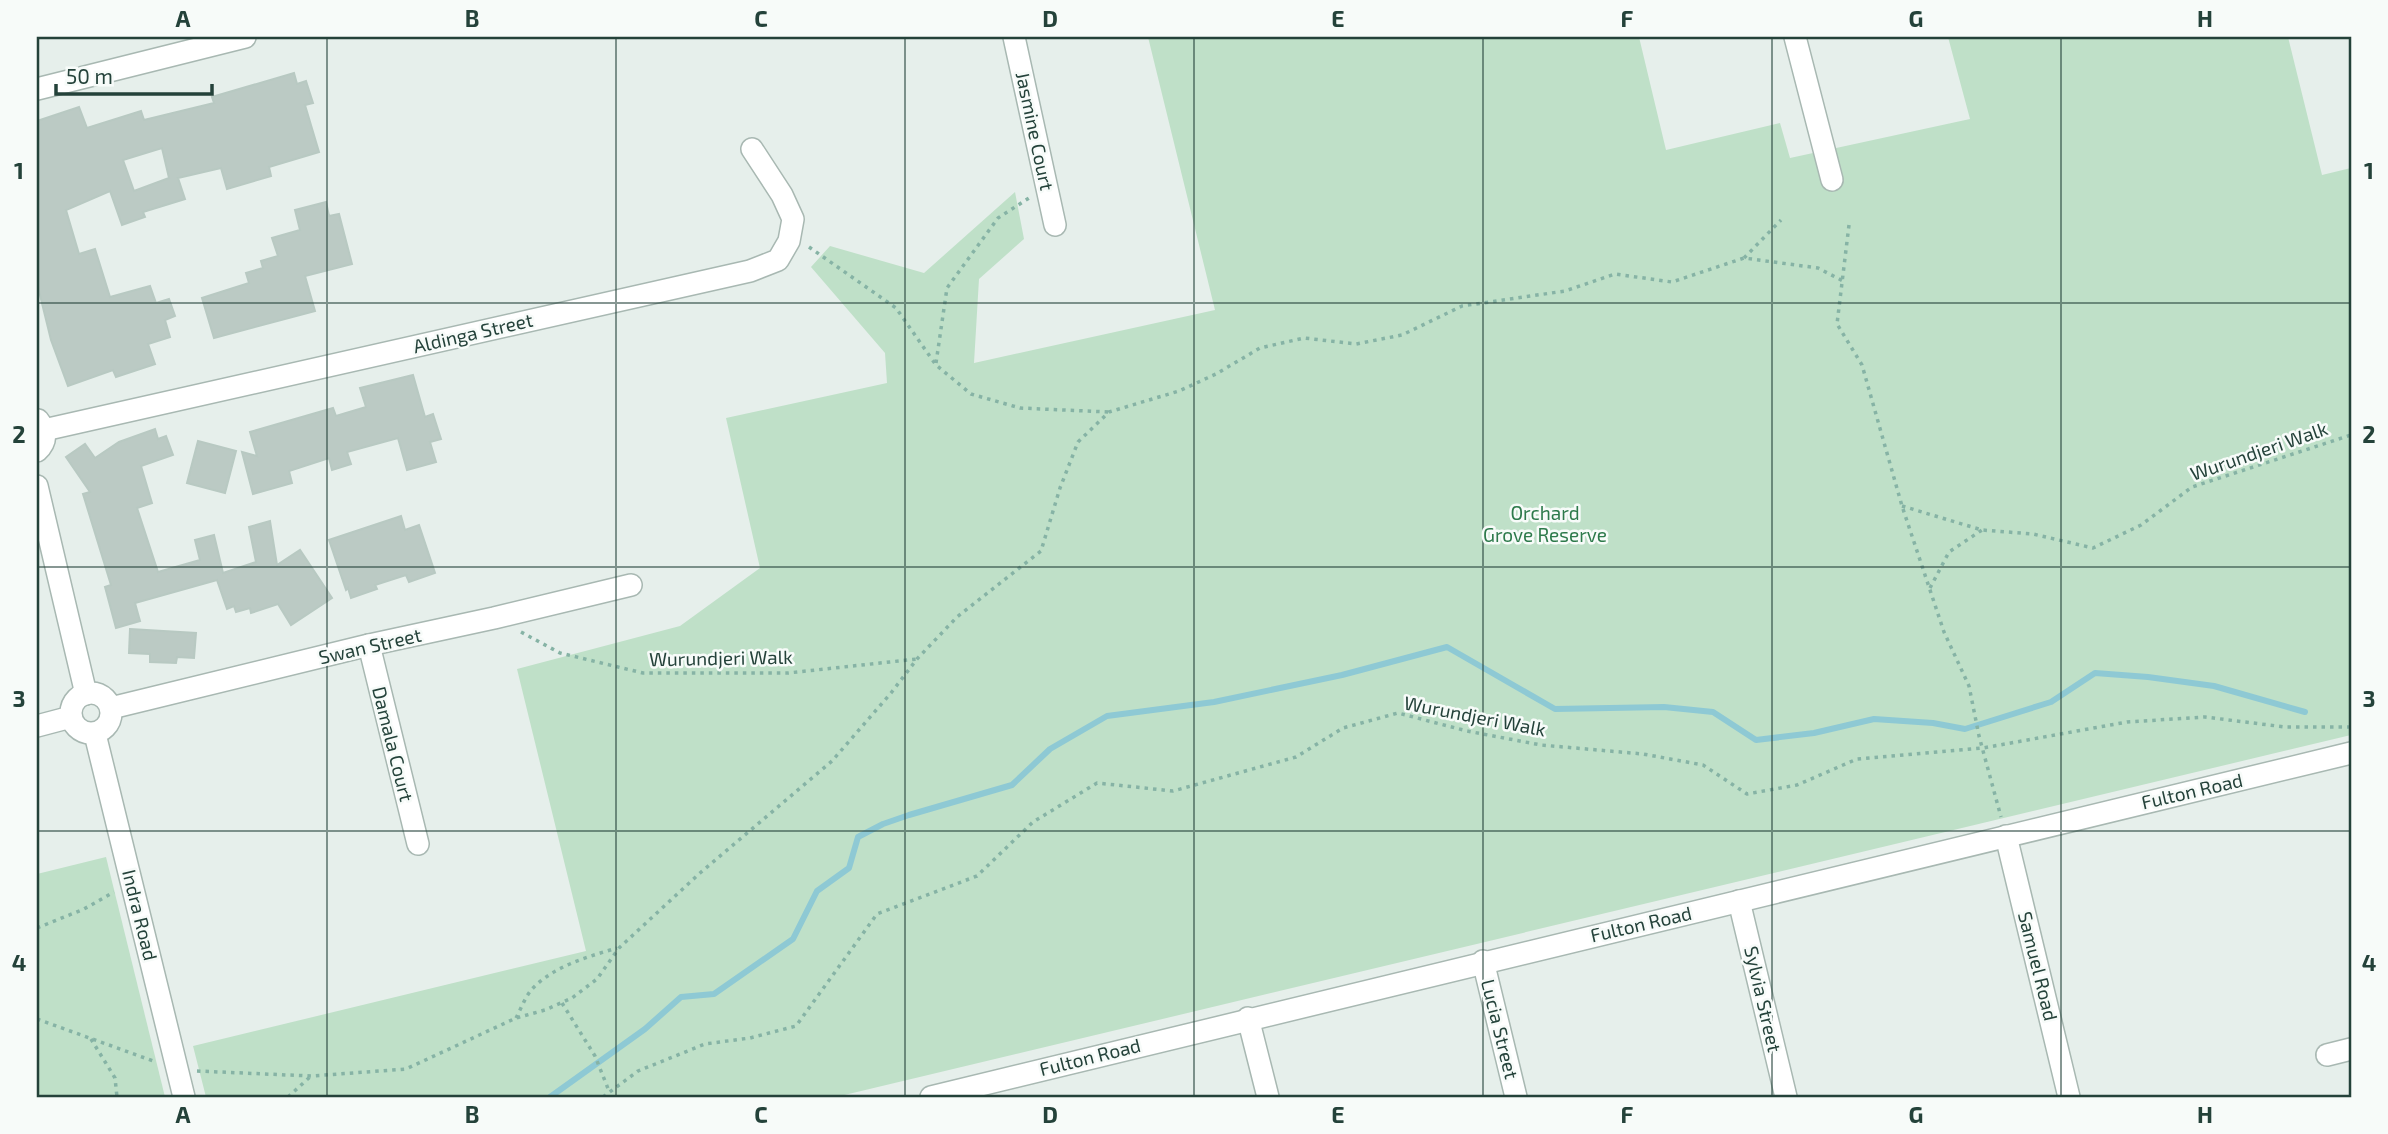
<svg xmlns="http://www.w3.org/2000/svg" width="2388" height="1134" viewBox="0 0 2388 1134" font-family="'Exo 2',sans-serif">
<rect width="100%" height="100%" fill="#e6efeb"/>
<g fill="#bfe0c8">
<polygon points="1148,37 1639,37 1666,150 1780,123 1790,158 1970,119 1948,37 2288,37 2322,175 2351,168 2351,735 836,1097 206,1097 193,1046 586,951 517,669 680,626 760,568 726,418 887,383 885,353 811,267 830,246 924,273 1015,192 1024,239 979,279 974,363 1215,310"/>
<polygon points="106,857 165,1097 37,1097 37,874"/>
</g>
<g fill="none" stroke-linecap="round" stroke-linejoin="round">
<polyline stroke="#8ec9d4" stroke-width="6" points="550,1097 645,1029 681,997 714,994 793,939 817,891 849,868 858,837 883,824 909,815 1012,785 1050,749 1107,716 1214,702 1342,675 1447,647 1555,709 1664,707 1713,712 1756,740 1814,733 1874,719 1933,723 1965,729 2051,702 2095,673 2148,677 2214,686 2305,712"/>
</g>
<g fill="#bbcac4" stroke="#b8c9c2" stroke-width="2" fill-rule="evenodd">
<path d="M 294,73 L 297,84 L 306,81 L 313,103 L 305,105 L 319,152 L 269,167 L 271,176 L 227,189 L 221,168 L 178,178 L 185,199 L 143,212 L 145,217 L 122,225 L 110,191 L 66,210 L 79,254 L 95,249 L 110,297 L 150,286 L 156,303 L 169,299 L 175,316 L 165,320 L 170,337 L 148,344 L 155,364 L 116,377 L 113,370 L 68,386 L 51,340 L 37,283 L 37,121 L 79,107 L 87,128 L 141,111 L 144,120 L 214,103 L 212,97 ZM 162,148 L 169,178 L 134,191 L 123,160 Z"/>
<polygon points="326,202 329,216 339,214 352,264 305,276 315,311 214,338 202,298 249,283 246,273 263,268 261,261 278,256 272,238 300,230 295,210"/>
<polygon points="413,375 425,417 433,414 441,439 430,442 436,462 407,470 398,438 347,452 351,464 332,470 329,458 289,471 292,483 253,494 242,452 257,456 250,432 333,408 336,416 366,407 360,388"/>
<polygon points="155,429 158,439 166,436 173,455 141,466 152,503 137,508 158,572 200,560 195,540 214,535 223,573 256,562 249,527 270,521 277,565 300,550 332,598 291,625 278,604 251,613 250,608 236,612 234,606 227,609 217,580 135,603 140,621 116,628 105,587 111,585 83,494 90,492 66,457 85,444 95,458 119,442"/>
<polygon points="198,441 236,451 225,493 187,483"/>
<polygon points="401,516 405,530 419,525 435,573 409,582 406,575 375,585 377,589 351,598 348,588 346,590 329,540"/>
<polygon points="130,629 196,633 194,658 177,657 176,663 150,662 150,654 129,653"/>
</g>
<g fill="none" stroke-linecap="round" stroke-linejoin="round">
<defs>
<g id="minor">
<polyline points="1014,37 1055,225"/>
<polyline points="1795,37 1832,180"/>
<polyline points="37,89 245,37"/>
<polyline points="44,430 750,271 778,260 789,241 793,219 782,195 752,149"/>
<path d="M 37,451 C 47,442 47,431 38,420"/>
<polyline points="37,486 86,694"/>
<polyline points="369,645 418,844"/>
<circle cx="91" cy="713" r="20"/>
<polyline points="111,708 369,645 494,618 631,585"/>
<polyline points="37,726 71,717"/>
<polyline points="95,734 184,1097"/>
<polyline points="2006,836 2069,1097"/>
<polyline points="1739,901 1786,1097"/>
<polyline points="1483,961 1516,1097"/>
<polyline points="1248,1018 1268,1097"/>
<polyline points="2327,1055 2351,1049"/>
<path d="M 931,1097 C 1404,979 1878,866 2351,753"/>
</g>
</defs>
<use href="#minor" stroke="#a8b8b2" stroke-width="24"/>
<g stroke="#86b3a5" stroke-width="3.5" stroke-dasharray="3.5 5" stroke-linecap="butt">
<polyline points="1849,225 1837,324 1862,365 1902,506 1944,632 1969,686 1979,736 2001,817"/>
<polyline points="809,247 896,308 936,365 971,394 1020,408 1109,412"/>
<polyline points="1744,258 1781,220"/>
<polyline points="936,363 947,288 998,218 1029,198"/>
<polyline points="1902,506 1982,530 2033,534 2093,548 2141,525 2192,487 2351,435"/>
<polyline points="1930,588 1949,552 1982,530"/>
<polyline points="521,632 560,653 643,673 788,673 917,659"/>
<polyline points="37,928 84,909 114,892"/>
<polyline points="562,1003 595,1056 609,1091"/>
<path d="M 516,1018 C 521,1009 525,997 532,989 C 554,966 587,957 617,948"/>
<polyline points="37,1019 156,1062"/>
<polyline points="91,1039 115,1078 117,1097"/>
<polyline points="197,1071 311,1076 406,1069 516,1018 545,1010 572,998 597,979 619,948 700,873 832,761 891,693 917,659 957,617 1041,551 1060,488 1078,442 1109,412 1179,391 1216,374 1260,348 1304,338 1356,344 1402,335 1462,306 1565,291 1615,274 1672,282 1744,258 1818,268 1843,281"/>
<polyline points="288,1097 311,1076"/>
<polyline points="603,1097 638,1071 705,1044 750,1038 796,1026 877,914 977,876 1033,822 1097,783 1173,791 1296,757 1343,728 1398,713 1467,731 1541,745 1643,754 1703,765 1747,794 1797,785 1857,759 1983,748 2127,722 2205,717 2285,727 2351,727"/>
</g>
<use href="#minor" stroke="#fff" stroke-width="21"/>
</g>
<path fill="none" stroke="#24423a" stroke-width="2" stroke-opacity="0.55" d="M 327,37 L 327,1097M 616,37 L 616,1097M 905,37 L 905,1097M 1194,37 L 1194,1097M 1483,37 L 1483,1097M 1772,37 L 1772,1097M 2061,37 L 2061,1097M 37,303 L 2351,303M 37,567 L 2351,567M 37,831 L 2351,831"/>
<g text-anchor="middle" stroke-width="5" stroke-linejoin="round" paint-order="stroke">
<g font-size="19" fill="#24423a" stroke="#f7fbf9">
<text transform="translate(1035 131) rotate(78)" y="7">Jasmine Court</text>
<text transform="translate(473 333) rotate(-13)" y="7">Aldinga Street</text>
<text transform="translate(2259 451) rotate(-19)" y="7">Wurundjeri Walk</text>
<text transform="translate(370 646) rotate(-13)" y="7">Swan Street</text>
<text transform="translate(721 658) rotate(-1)" y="7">Wurundjeri Walk</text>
<text transform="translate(1475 716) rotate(11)" y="7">Wurundjeri Walk</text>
<text transform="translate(393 744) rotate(76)" y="7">Damala Court</text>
<text transform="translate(2192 791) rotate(-13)" y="7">Fulton Road</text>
<text transform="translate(140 915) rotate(76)" y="7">Indra Road</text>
<text transform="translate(1641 924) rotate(-13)" y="7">Fulton Road</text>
<text transform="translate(2038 966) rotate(76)" y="7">Samuel Road</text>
<text transform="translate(1763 999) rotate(77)" y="7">Sylvia Street</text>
<text transform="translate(1500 1029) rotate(76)" y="7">Lucia Street</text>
<text transform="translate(1090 1057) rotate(-14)" y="7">Fulton Road</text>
</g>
<g font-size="19" fill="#2d7a4b" stroke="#f7fbf9">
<text x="1545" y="520">Orchard<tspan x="1545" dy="22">Grove Reserve</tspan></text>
</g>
</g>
<rect width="2388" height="1134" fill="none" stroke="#f7fbf9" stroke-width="77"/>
<path d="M56 84v10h156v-10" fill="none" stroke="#24423a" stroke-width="3.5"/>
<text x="66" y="84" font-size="21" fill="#24423a" stroke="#f7fbf9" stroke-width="5" paint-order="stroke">50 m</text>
<rect x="38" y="38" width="2312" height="1058" fill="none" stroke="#24423a" stroke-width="2.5"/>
<g font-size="23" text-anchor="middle" font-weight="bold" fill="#24423a">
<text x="183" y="27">A</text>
<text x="472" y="27">B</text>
<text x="761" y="27">C</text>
<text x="1050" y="27">D</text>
<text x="1338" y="27">E</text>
<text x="1627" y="27">F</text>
<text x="1916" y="27">G</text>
<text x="2205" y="27">H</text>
<text x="19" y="179">1</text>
<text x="2369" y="179">1</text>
<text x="19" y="443">2</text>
<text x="2369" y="443">2</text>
<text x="19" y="707">3</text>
<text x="2369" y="707">3</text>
<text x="19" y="971">4</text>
<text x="2369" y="971">4</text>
<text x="183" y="1123">A</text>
<text x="472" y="1123">B</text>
<text x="761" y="1123">C</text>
<text x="1050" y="1123">D</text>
<text x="1338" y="1123">E</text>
<text x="1627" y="1123">F</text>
<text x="1916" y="1123">G</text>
<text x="2205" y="1123">H</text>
</g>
</svg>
